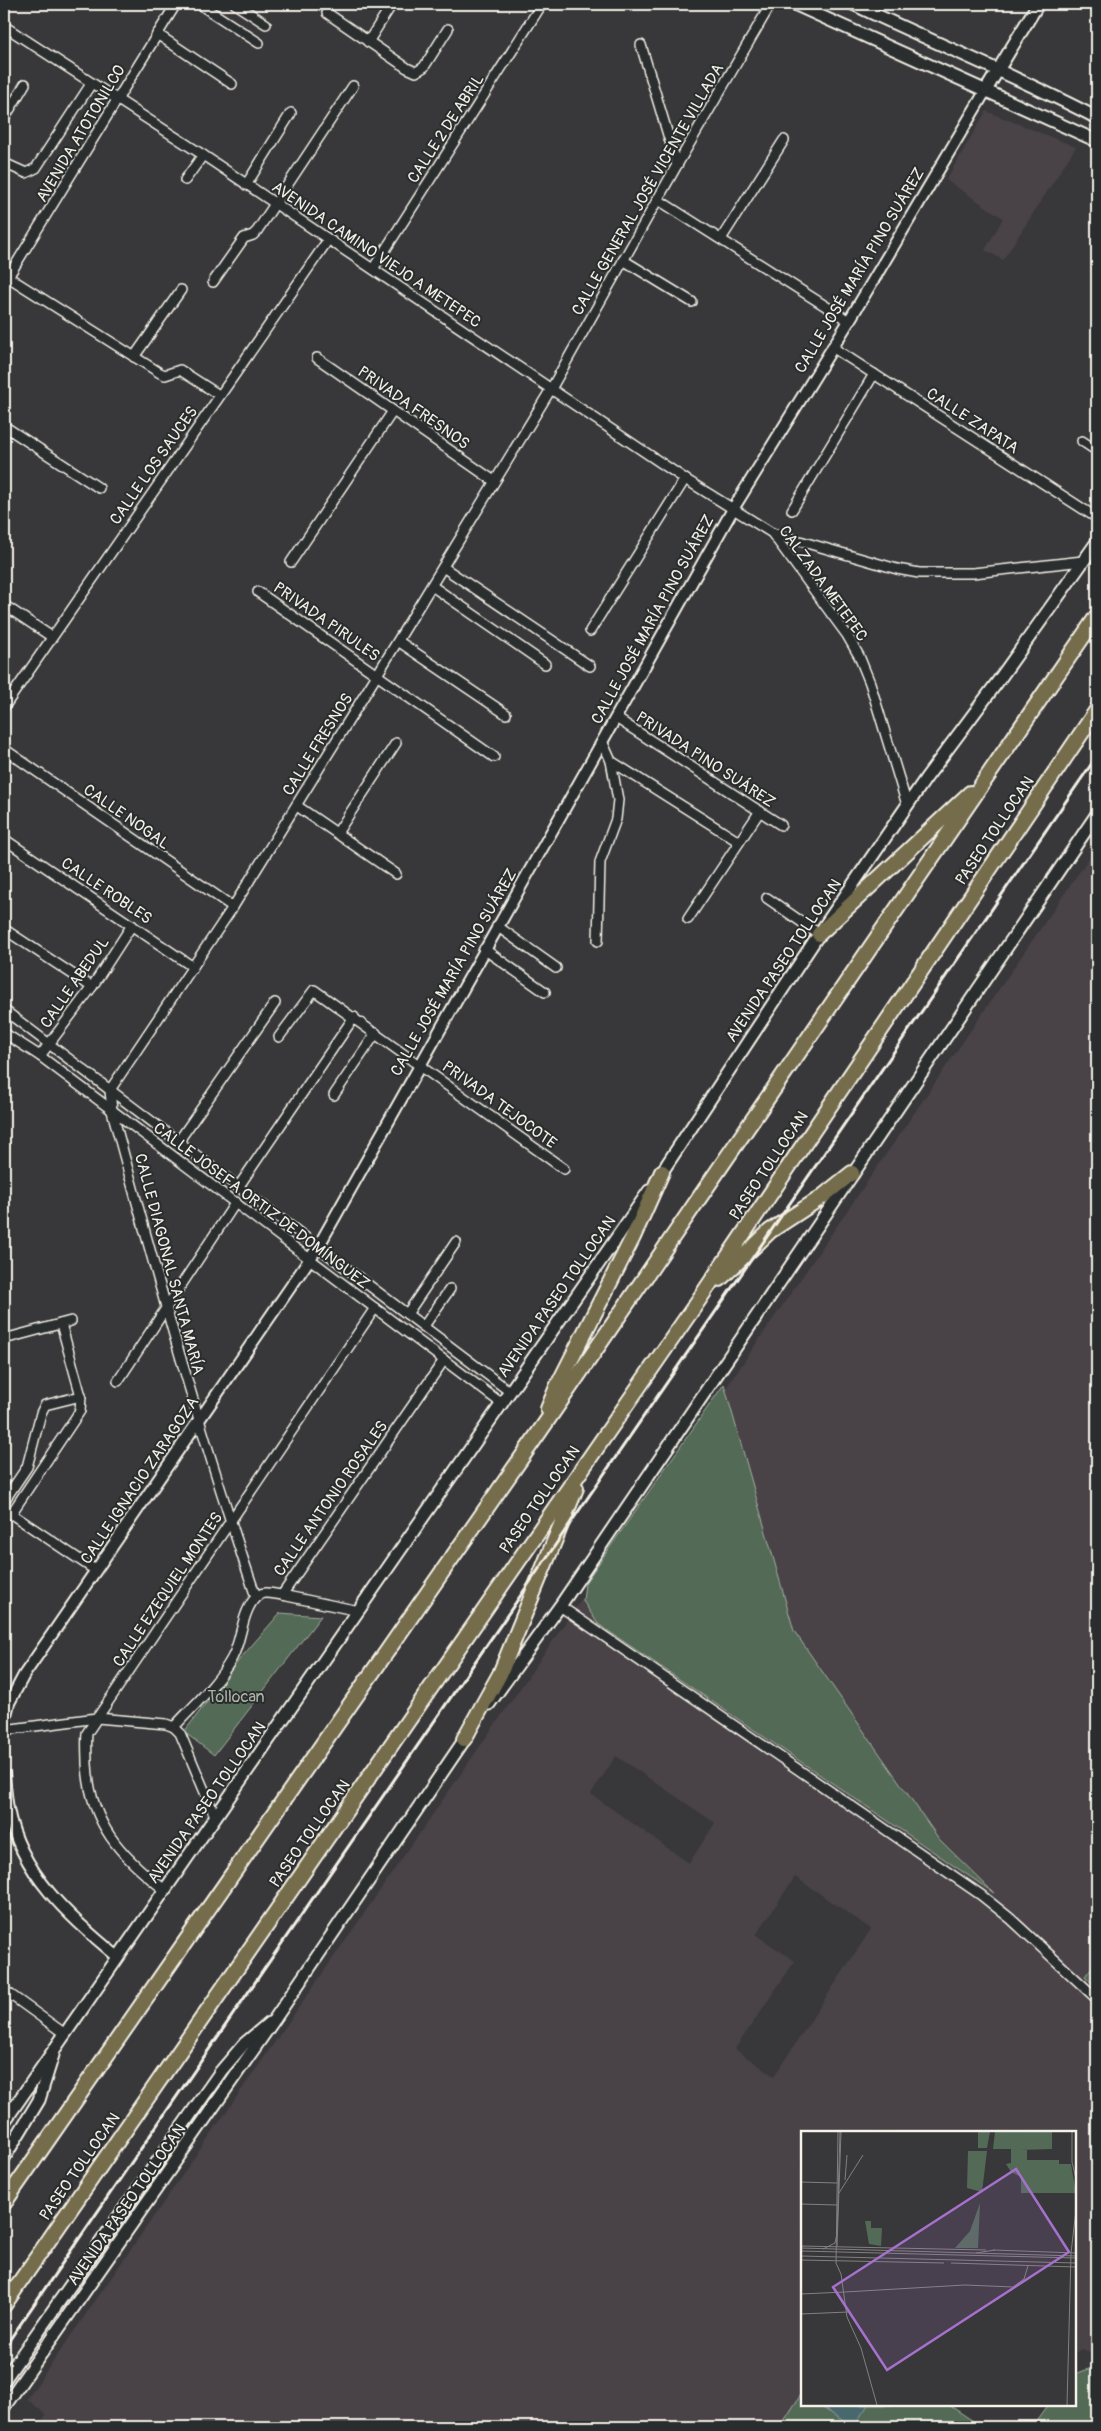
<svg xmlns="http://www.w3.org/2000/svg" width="1101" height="2431" viewBox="0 0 1101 2431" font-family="Pangolin,sans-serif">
<rect width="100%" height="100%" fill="#383739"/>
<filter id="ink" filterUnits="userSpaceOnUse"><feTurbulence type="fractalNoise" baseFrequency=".02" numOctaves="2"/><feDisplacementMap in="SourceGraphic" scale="10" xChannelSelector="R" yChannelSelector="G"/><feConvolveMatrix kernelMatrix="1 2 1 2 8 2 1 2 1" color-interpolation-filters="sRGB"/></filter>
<g filter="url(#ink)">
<g fill="#484347" fill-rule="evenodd">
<polygon points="986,111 1076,147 1003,260 985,250 1003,218 946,180"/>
<path d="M 1097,846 L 1097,2354 L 1081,2349 L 1075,2353 L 1075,2132 L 802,2132 L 802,2403 L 787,2427 L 38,2427 L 46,2415 L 27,2399 L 519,1690 ZM 616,1756 L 715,1823 L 689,1863 L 591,1794 ZM 795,1877 L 871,1929 L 774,2076 L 735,2049 L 795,1961 L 756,1935 Z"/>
</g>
<g fill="#536a57" stroke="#a4aea0">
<polygon points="724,1384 794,1631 939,1839 994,1893 598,1624 583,1601 585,1583"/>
<polygon points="280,1613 321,1616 214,1755 184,1732 239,1660"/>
<polygon points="1097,1961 1097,1988 1085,1976"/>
<polygon points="1097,2366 1097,2427 1032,2427 1048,2405 1075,2405 1075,2374"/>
<polygon points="802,2393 802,2405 949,2405 982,2427 780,2427"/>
</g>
<polygon fill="#4a676d" stroke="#8e9e9e" points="818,2405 868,2405 853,2427"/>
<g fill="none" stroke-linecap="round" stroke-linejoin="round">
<defs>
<g id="minor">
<polyline points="199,4 259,43"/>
<polyline points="235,4 266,24"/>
<polyline points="327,13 407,68 416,72 424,67 448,29"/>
<polyline points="4,26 203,155 685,479 772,533 847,635 859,656 870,683 907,805"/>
<polyline points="157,34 232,84"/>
<polyline points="368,42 392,4"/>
<polyline points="641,45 677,165"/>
<polyline points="4,119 25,84"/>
<polyline points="4,163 26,173 36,168 91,84"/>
<polyline points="185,180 203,155"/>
<polyline points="246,185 291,113"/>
<polyline points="657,199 849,321"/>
<polyline points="721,239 784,140"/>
<polyline points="623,260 692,302"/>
<polyline points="373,269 542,4"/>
<polyline points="5,275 160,373 165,375 180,370 219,395"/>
<polyline points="8,277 176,4"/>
<polyline points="213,282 244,238 253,235 257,231 353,86"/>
<polyline points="832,347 1097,518"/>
<polyline points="134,357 181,290"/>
<polyline points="317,358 494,481"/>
<polyline points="4,426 99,488"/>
<polyline points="1082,441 1097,451"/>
<polyline points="792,510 874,374"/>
<polyline points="772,533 897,569 919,573 973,573 1083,561"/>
<polyline points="291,562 393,411"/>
<polyline points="443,567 590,666"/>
<polyline points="432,586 545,664"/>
<polyline points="258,592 494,757"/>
<polyline points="4,605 52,637"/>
<polyline points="590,631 685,479"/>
<polyline points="398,641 506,714"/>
<polyline points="4,707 328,240"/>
<polyline points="616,718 781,825"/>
<polyline points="4,749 233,907"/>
<polyline points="611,761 739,842"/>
<polyline points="297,806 396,874"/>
<polyline points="337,833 396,743"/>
<polyline points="4,839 193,967"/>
<polyline points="767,898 819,934"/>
<polyline points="688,919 760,811"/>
<polyline points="497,926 556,968"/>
<polyline points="4,929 92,987"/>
<polyline points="598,941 600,862 616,819 618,800 611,761 602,741"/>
<polyline points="484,949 545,992"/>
<polyline points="4,1010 509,1391"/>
<polyline points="4,1033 40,1056 501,1403"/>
<polyline points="279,1037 314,990 564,1169"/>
<polyline points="40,1056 92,987 132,925"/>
<polyline points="334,1095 376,1033"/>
<polyline points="178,1142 275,1003"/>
<polyline points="239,1186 354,1017"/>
<polyline points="407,1314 456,1242"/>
<polyline points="424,1326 450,1289"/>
<polyline points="4,1339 71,1321"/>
<polyline points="118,1381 236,1202"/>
<polyline points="4,1501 27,1467 41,1413 45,1405 81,1396"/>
<polyline points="4,1509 95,1570"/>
<polyline points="11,1514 80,1411 81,1396 61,1324"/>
<polyline points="282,1595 359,1611"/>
<path d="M 256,1597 C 201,1437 156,1274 112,1111 L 110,1090 L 233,907 L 377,675 L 551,389 L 677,165 L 771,4"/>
<polyline points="560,1606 981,1895 1011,1919 1097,1999"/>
<path d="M 174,1727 C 194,1705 218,1684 232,1658 C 242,1640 241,1613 256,1597 C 263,1590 273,1594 282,1595 L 444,1360"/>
<polyline points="174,1727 180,1733 215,1816"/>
<polyline points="4,1730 97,1718 166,1724 174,1727"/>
<path d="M 165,1890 C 120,1856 90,1823 87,1764 C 87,1754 86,1744 87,1733 L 375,1308"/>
<polyline points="4,1990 65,2034"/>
</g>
<g id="tertiary">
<polyline points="4,1723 9,1703 24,1675 318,1247 733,509 849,321 986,90"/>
<path d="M 4,1774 C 5,1786 6,1797 8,1809 C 20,1873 70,1918 118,1957"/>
</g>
<g id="secondary">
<polyline points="794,4 1097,141"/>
<path d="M 853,4 C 934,43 1017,76 1097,118"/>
<polyline points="986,90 1038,4"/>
<polyline points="658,1178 819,934 926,778 996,684 1097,542"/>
<polyline points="489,1704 560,1606 1097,814"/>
<polyline points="4,2122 649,1191"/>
<polyline points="4,2158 39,2100 53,2055"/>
<polyline points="4,2380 221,2071 244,2044 269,2023"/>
<polyline points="4,2407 274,2020 469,1733"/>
</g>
<g id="trunk">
<polyline points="819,934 970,793"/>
<polyline points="720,1279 770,1231 822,1197 852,1173"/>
<polyline points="548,1409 557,1387 633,1237 662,1172"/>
<polyline points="464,1739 500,1674 576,1488"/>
<polyline points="4,2203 540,1431 1097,616"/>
<polyline points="4,2305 694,1307 1097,710"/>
</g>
</defs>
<use href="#minor" stroke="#f4f1e8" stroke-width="12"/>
<use href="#tertiary" stroke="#f4f1e8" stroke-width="14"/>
<use href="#secondary" stroke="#f4f1e8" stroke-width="15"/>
<use href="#trunk" stroke="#f4f1e8" stroke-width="18"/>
<use href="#minor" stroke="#2a2d2e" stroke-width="9"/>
<use href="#tertiary" stroke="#2a2d2e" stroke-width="10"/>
<use href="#secondary" stroke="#2a2d2e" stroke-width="11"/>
<use href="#trunk" stroke="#746c4b" stroke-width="14"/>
<path stroke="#f4f1e8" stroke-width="3" d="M 4,2348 C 371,1819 732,1286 1097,756"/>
</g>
</g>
<g text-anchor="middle" stroke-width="4" stroke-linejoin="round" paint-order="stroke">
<g font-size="16" fill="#f4f1e8" stroke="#2a2d2e">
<text transform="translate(445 128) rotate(-57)" y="6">CALLE 2 DE ABRIL</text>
<text transform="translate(80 133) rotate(-59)" y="6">AVENIDA ATOTONILCO</text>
<text transform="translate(647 189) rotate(-60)" y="6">CALLE GENERAL JOSÉ VICENTE VILLADA</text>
<text transform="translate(377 254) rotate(34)" y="6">AVENIDA CAMINO VIEJO A METEPEC</text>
<text transform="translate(859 270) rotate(-59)" y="6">CALLE JOSÉ MARÍA PINO SUÁREZ</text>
<text transform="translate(414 407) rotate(35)" y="6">PRIVADA FRESNOS</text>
<text transform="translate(973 420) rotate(33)" y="6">CALLE ZAPATA</text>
<text transform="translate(153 465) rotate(-55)" y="6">CALLE LOS SAUCES</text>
<text transform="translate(824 583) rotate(54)" y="6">CALZADA METEPEC</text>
<text transform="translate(652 619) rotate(-61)" y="6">CALLE JOSÉ MARÍA PINO SUÁREZ</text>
<text transform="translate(327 621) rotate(35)" y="6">PRIVADA PIRULES</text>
<text transform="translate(317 744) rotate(-58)" y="6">CALLE FRESNOS</text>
<text transform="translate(706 759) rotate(33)" y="6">PRIVADA PINO SUÁREZ</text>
<text transform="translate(127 816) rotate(35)" y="6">CALLE NOGAL</text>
<text transform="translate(994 830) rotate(-56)" y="6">PASEO TOLLOCAN</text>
<text transform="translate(107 890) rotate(34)" y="6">CALLE ROBLES</text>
<text transform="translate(783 960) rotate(-56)" y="6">AVENIDA PASEO TOLLOCAN</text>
<text transform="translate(453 972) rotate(-60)" y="6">CALLE JOSÉ MARÍA PINO SUÁREZ</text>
<text transform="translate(74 982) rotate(-55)" y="6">CALLE ABEDUL</text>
<text transform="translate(500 1104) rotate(36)" y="6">PRIVADA TEJOCOTE</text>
<text transform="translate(768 1165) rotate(-56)" y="6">PASEO TOLLOCAN</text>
<text transform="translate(262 1205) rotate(37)" y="6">CALLE JOSEFA ORTIZ DE DOMÍNGUEZ</text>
<text transform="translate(170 1264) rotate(75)" y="6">CALLE DIAGONAL SANTA MARÍA</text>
<text transform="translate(556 1296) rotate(-55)" y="6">AVENIDA PASEO TOLLOCAN</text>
<text transform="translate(139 1480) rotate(-56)" y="6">CALLE IGNACIO ZARAGOZA</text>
<text transform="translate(330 1498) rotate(-55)" y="6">CALLE ANTONIO ROSALES</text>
<text transform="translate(539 1499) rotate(-55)" y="6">PASEO TOLLOCAN</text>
<text transform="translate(167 1589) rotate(-56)" y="6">CALLE EZEQUIEL MONTES</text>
<text transform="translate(206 1802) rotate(-55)" y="6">AVENIDA PASEO TOLLOCAN</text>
<text transform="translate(309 1833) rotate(-55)" y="6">PASEO TOLLOCAN</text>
<text transform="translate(79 2166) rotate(-55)" y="6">PASEO TOLLOCAN</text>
<text transform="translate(126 2204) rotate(-55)" y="6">AVENIDA PASEO TOLLOCAN</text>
</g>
<g font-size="16" fill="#acb4a7" stroke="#2a2d2e">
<text x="236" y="1702">Tollocan</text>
</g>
</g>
<g transform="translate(801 2131)">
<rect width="275" height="275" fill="#383739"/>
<path d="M 177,1 L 189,1 L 186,17 L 177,17 ZM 194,1 L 251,1 L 251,18 L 219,19 L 226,19 L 226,29 L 258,29 L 258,33 L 270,33 L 275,62 L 220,62 L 220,46 L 210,41 L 205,33 L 210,32 L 210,18 L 192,18 ZM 167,20 L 186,20 L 181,61 L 166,57 ZM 179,72 L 177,117 L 154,117 L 169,100 ZM 64,90 L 70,90 L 70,97 L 81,97 L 80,115 L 68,113 Z" fill="#536a57"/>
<path fill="none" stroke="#83817f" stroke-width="1" d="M 37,1 L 35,132 L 40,143 L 46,186 L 60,217 L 76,274M 271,1 L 271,31 L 275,48M 44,49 L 46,24M 0,51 L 36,52M 38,62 L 62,24M 0,73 L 36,74M 0,115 L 185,119M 36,116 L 40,1M 0,117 L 275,125M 22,118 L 34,112 L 36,103 L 39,1M 192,119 L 275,122M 0,120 L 275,127M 175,122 L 194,119M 270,122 L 275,79M 0,125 L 275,132M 0,129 L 143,132M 150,132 L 275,136M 44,161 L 164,154 L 212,156 L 223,148 L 227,135M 0,163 L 44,161M 0,183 L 47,181M 266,274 L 270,122"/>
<path fill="#a571cd" fill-opacity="0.15" stroke="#a571cd" stroke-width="2.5" d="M 215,38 L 268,121 L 86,239 L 32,156 Z"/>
<rect width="275" height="275" fill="none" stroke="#f4f1e8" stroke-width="2.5"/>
</g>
<rect width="1101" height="2431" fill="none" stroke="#2a2d2e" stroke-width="20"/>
<rect x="10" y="10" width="1081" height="2411" fill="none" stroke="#f4f1e8" stroke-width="2" filter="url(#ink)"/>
</svg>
